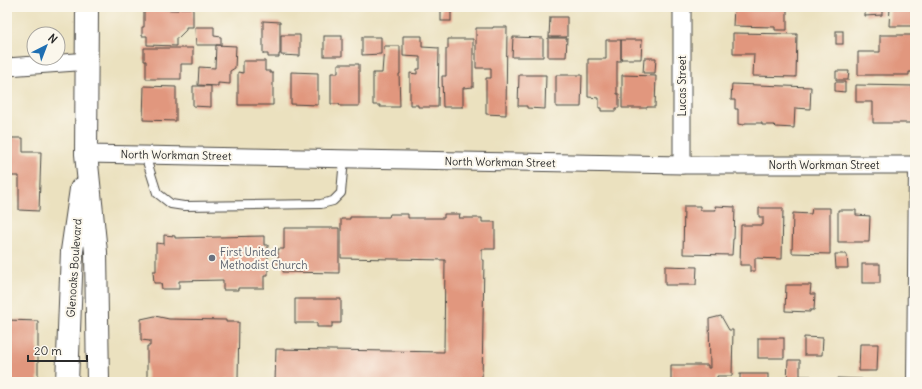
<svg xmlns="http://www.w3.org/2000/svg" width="922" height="389" viewBox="0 0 922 389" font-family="Delius,sans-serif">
<rect width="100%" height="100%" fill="#fbf7ec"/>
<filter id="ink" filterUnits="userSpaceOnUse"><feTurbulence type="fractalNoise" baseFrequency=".025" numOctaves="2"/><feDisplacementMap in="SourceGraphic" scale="8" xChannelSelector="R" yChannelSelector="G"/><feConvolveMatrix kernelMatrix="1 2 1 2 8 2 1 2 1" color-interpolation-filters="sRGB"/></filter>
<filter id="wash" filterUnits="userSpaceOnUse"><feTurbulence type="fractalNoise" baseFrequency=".012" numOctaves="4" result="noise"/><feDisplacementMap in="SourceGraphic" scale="16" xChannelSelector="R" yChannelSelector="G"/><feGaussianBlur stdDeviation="0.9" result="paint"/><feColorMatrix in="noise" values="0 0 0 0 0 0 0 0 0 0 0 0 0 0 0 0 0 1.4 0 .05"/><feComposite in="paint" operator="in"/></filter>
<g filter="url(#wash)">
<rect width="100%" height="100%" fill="#ebe1bf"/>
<g id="blocks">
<g fill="#e1977e">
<polygon points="734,7 787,7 787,30 775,30 775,27 733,26"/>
<polygon points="865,7 882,7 882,15 865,16"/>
<polygon points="890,7 915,7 915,26 889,26"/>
<polygon points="178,8 193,8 193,27 186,27 186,30 178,38 176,38 176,46 147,45 147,36 142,36 142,27 144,27 144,9 178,10"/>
<rect x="441" y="8" width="10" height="13"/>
<polygon points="550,17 567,17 567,37 549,37"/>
<polygon points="263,21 280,22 280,54 279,54 279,57 268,57 268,54 263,54"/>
<polygon points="195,27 214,27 214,36 221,37 221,45 196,45"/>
<polygon points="493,27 507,27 506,115 486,114 486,78 491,78 491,68 476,68 476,28 493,28"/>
<rect x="836" y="31" width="7" height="13"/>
<polygon points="733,33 797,34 796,77 753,76 754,54 733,54"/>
<polygon points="281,35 300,35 300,56 281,55"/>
<polygon points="880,35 915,35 915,72 909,72 909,75 858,75 858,52 880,52"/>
<rect x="324" y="36" width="18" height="20"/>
<polygon points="403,36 422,36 422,47 439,48 438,107 418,107 418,105 410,105 410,73 417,74 417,69 420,69 420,57 403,56"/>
<polygon points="362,37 381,37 381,54 362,55"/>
<polygon points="513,37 543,38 543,57 512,57"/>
<polygon points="548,38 567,38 566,57 548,57"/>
<polygon points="448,39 473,39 473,87 463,88 463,107 443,107 442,76 446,76 446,49 448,49"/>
<polygon points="606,40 621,40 621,61 617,61 617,94 619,94 619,108 616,108 616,111 601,111 601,108 599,108 599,98 588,97 588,59 606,59"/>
<polygon points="621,40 642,40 641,59 621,59"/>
<polygon points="216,45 236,46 235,68 230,71 230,84 218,83 218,86 198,85 199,67 215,68"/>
<polygon points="384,46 400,46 400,74 399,74 400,107 380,107 380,105 373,105 373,73 382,73"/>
<polygon points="144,48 193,48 193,64 181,64 181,79 146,79 146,61 144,61"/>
<polygon points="644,58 656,58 655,73 643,73"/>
<polygon points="243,61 265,61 265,71 270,71 270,73 273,73 273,105 238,105 238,72 243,73"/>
<polygon points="338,64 359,64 359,106 340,106 339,104 331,104 331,73 338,73"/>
<polygon points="836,71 849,71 848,80 836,80"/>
<polygon points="291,72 318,73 318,105 291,104"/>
<polygon points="519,75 546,75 545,109 527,108 527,106 518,106"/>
<polygon points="556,75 582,75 581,107 556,107"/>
<polygon points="622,75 656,76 655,107 647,107 647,108 622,108"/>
<polygon points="835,82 845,82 845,92 835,91"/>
<polygon points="732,84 811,87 810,109 795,108 794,128 776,127 774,125 762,125 762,123 745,123 744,125 738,124 738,109 735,109 735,100 731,100"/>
<polygon points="856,85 915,86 915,123 873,123 873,102 856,102"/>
<polygon points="144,86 176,87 176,121 143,120"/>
<polygon points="193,86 211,86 211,107 193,106"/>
<polygon points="7,138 23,138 23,152 41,152 39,211 19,210 19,176 7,176"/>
<polygon points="684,206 700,206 700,210 716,210 715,206 735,207 734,239 733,239 732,255 683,254"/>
<polygon points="759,208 783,208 782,259 755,258 755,271 750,271 750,265 740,265 741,225 763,225 763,217 759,217"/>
<polygon points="812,208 830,208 830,254 792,253 793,213 811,214"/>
<polygon points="838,210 856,210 856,215 870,216 869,242 838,242"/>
<polygon points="390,214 408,214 408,218 444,218 444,214 460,214 459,218 482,218 482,222 495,222 495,249 482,249 482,260 484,260 482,382 275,382 276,349 444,352 445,260 341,258 341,219 350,219 350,217 389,217"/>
<polygon points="284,228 339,228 339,273 283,272 283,264 278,264 278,249 284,249"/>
<polygon points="164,235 175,236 175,238 264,236 264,245 268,245 268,275 264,275 264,288 238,288 238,290 223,290 223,280 179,281 179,289 162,289 161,283 154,283 153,271 156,271 156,243 164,244"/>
<polygon points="835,254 847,254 848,268 836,268"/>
<rect x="862" y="264" width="18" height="19"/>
<polygon points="665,266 697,267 696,285 665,285"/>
<polygon points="786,285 811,285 810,294 815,294 814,310 810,310 810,312 785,311"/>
<polygon points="295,299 341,299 341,323 332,323 332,327 317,327 317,323 295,323"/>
<polygon points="155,316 169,319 226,320 226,322 239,322 238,379 226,379 226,382 147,382 147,346 150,346 150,341 141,340 141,319"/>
<polygon points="721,316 729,330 733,330 732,376 717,376 717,382 671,382 671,365 708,365 708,368 710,368 709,319"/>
<polygon points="7,320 38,321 38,382 7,382"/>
<polygon points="804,337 823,338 822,355 804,355"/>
<rect x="758" y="338" width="26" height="20"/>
<polygon points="860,344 878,344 877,371 859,371"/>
<polygon points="788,360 800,360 800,376 811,376 812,379 823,380 823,382 787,382"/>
<rect x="740" y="374" width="28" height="8"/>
<polygon points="837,378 862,379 862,382 836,382"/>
</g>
</g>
</g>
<g filter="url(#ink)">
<use href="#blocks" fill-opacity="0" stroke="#484641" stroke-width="1"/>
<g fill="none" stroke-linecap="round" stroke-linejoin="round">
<defs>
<g id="service">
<polyline points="145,155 157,193 171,204 184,206 321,204 333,201 341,193 344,159"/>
<polyline points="911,382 913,165"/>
</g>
<g id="minor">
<polyline points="7,67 76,62 87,60"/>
<polyline points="86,154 682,165 915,165"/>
<polyline points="682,165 682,7"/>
</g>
<g id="secondary">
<polyline points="87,7 86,154 96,252 98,382"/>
<polyline points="67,382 72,251 81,189"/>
</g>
</defs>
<use href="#service" stroke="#484641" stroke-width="10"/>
<use href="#minor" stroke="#484641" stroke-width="19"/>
<use href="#secondary" stroke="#484641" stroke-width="24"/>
<use href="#service" stroke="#fff" stroke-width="8"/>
<use href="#minor" stroke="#fff" stroke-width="17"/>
<use href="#secondary" stroke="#fff" stroke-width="22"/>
</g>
</g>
<circle fill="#6b7280" stroke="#fbf7ec" stroke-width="1.5" cx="212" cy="258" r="4"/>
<g text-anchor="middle" stroke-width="4" stroke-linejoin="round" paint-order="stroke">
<g font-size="11" fill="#2b2b2b" stroke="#fbf7ec">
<text transform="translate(682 86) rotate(-90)" y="4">Lucas Street</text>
<text transform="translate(176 155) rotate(1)" y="4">North Workman Street</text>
<text transform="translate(500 162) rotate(1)" y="4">North Workman Street</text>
<text x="824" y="169">North Workman Street</text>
<text transform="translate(74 268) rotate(-86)" y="4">Glenoaks Boulevard</text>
</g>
<g font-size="11" fill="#5b616d" stroke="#fbf7ec" text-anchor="start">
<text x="220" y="256">First United<tspan x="220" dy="13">Methodist Church</tspan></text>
</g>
</g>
<rect width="922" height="389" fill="none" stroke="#fbf7ec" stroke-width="24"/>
<g transform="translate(46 46) rotate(42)"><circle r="19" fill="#fbf7ec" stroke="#a8a59f"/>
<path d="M0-3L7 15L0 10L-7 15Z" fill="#1f6fb2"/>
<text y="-6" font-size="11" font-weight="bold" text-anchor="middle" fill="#2b2b2b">N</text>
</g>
<path d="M28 355v6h59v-6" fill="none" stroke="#2b2b2b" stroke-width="2"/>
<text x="34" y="355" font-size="12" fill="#2b2b2b" stroke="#fbf7ec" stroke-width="3" paint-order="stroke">20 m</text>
</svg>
